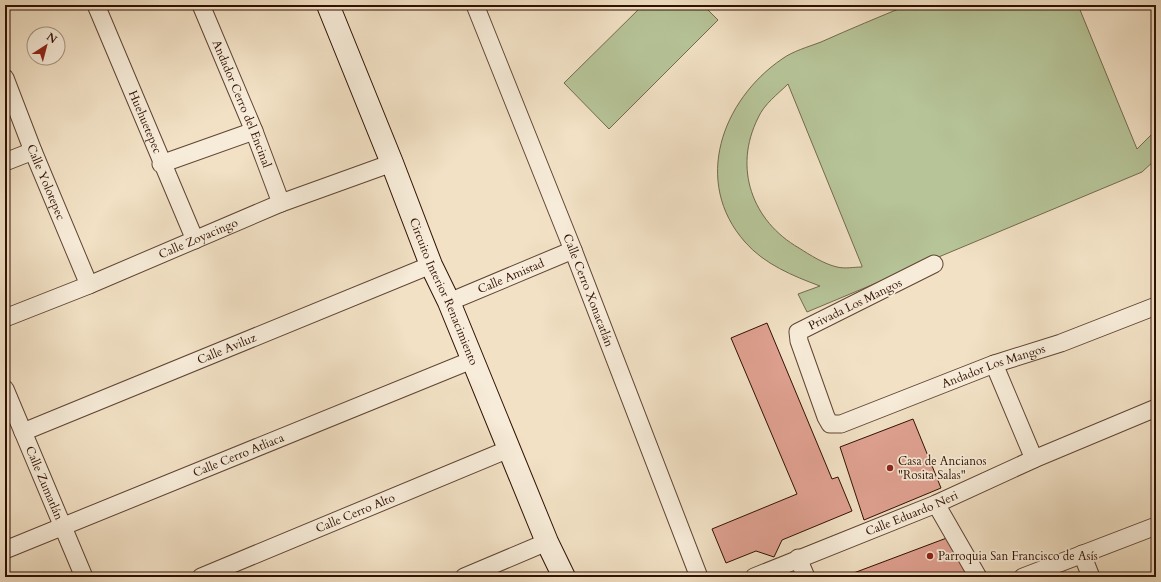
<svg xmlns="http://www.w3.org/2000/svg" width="1161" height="582" viewBox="0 0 1161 582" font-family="Cardo,serif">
<rect width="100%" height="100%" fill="#f2e1c5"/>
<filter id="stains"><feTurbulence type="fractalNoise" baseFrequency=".005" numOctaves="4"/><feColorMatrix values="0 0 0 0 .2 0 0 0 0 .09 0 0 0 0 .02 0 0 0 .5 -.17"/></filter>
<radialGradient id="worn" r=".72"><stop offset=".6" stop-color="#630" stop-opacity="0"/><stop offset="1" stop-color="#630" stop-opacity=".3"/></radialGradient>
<g fill="#b6c498" stroke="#736a4d" fill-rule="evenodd">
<polygon points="643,5 703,5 718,20 609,129 564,83"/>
<path d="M 908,5 L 1078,5 L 1137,149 L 1156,130 L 1156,159 L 1142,172 L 807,312 L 798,294 L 820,286 C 793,276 764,264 745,242 C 692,182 722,100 782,59 C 793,51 808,47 821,42 C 850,29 879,17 908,5 ZM 788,84 L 862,266 L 862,267 C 854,267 845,269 837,267 C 824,264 810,255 799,248 C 752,221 733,168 758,118 C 764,104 778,94 788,84 Z"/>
</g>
<g fill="#e0a191" stroke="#301002">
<polygon points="767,323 832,479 838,477 852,511 782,540 774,557 756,551 726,563 712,529 797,494 731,338"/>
<polygon points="913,419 941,488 864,520 840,447"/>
<polygon points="952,536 972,577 843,577"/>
</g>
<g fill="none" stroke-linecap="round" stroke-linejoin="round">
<defs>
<g id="street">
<path id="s1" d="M 96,5 L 195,240"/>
<path id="s2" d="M 201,5 L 254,131 L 281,203"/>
<path id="s3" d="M 475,5 L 573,250 L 699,577"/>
<path id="s4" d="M 5,78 L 33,151 L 89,285"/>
<polyline points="5,162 33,151"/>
<polyline points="161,164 254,131"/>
<path id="s5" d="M 934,264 L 798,332 L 799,341 L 826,417 L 830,424 L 841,424 L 994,364 L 1061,343 L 1156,306"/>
<path id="s6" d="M 449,302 L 573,250"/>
<path id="s7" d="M 5,318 L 89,285 L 281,203 L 392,163"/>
<polyline points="994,364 1034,459"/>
<path id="s8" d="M 5,389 L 84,577"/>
<path id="s9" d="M 23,432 L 431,265"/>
<polyline points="936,504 978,577"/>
<path id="s10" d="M 5,550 L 472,360"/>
<polyline points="1082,554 1091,577"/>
<polyline points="798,558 806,577"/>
<path id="s11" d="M 201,577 L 509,449"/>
<polyline points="464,577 547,542"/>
<path id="s12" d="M 754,577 L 936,504 L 1034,459 L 1156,408"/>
<polyline points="1023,577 1156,526"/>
</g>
<g id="secondary">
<path id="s13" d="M 328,5 L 392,163 L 431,265 L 449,302 L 547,542 L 564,577"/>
</g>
</defs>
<use href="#street" stroke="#604433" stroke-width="19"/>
<use href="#secondary" stroke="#301002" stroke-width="24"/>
<use href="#street" stroke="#f7ecd9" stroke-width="17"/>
<use href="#secondary" stroke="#f7ecd9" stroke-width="22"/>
</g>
<g fill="#8f2418" stroke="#f7ecd9" stroke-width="1.5">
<circle cx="890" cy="468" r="4"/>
<circle cx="930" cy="556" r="4"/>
</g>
<g text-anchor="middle" stroke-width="3.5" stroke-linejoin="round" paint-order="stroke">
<g font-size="12" fill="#301002" stroke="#f7ecd9">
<text dy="4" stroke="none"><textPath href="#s2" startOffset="107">Andador Cerro del Encinal</textPath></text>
<text dy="4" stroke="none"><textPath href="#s1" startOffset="127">Huehuetepec</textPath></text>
<text dy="4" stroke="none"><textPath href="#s4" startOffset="112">Calle Yolotepec</textPath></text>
<text dy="4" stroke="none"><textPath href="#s7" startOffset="209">Calle Zoyacingo</textPath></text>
<text dy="4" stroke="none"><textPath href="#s6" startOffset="67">Calle Amistad</textPath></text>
<text dy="4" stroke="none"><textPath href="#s3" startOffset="307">Calle Cerro Xonacatlán</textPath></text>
<text dy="4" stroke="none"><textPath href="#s13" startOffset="309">Circuito Interior Renacimiento</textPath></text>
<text transform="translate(855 304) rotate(-26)" y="4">Privada Los Mangos</text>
<text dy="4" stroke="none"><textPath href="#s9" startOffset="220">Calle Aviluz</textPath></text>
<text dy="4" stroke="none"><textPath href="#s5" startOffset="424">Andador Los Mangos</textPath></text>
<text dy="4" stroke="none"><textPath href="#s10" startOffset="252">Calle Cerro Atliaca</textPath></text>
<text dy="4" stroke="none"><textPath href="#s8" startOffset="102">Calle Zumatlán</textPath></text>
<text dy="4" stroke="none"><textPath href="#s11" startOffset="167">Calle Cerro Alto</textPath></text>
<text dy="4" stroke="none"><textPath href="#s12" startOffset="170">Calle Eduardo Neri</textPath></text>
</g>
<g font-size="12" fill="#301002" stroke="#f7ecd9" text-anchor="start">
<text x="898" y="465">Casa de Ancianos<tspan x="898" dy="14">"Rosita Salas"</tspan></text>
<text x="938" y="560">Parroquia San Francisco de Asís</text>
</g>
</g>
<rect width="1161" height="582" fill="none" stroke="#f2e1c5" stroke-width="20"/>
<rect x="6" y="6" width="1149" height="570" fill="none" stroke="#301002" stroke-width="2"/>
<rect x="10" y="10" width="1141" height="562" fill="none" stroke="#301002"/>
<g transform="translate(46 46) rotate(36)"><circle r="19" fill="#f7ecd9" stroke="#a79483"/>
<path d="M0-3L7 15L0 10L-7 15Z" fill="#8f2418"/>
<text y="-6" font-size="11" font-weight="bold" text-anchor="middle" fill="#301002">N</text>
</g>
<rect width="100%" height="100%" filter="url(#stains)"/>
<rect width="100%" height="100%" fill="url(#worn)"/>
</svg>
